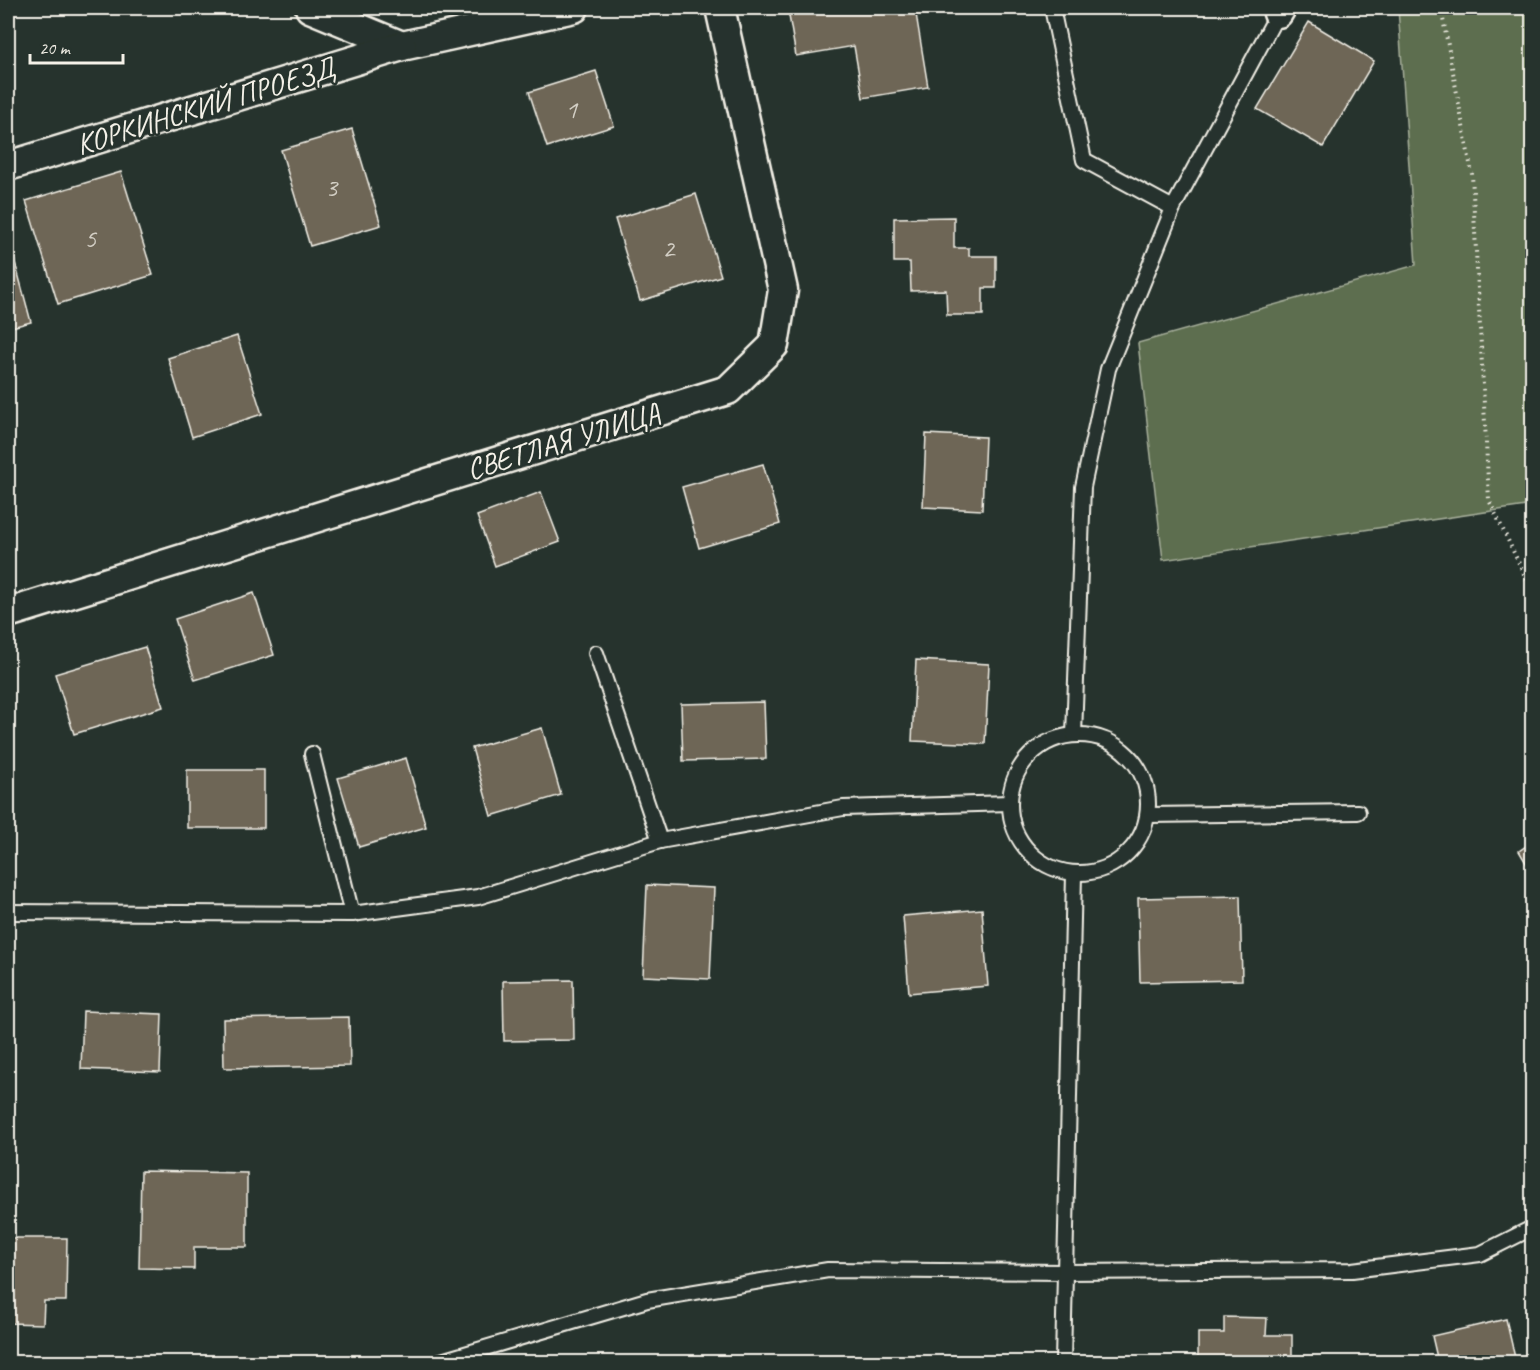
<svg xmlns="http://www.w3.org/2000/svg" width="1540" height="1370" viewBox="0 0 1540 1370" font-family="Caveat,sans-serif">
<rect width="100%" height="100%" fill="#26332d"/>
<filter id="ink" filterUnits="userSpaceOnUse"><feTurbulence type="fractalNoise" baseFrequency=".0167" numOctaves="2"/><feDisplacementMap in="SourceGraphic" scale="12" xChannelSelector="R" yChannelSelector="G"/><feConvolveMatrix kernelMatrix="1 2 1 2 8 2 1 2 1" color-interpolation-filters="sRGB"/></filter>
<g filter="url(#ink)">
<polygon fill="#5d6e50" stroke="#a8b09c" stroke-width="1.5" points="1398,8 1532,8 1532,505 1163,560 1138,343 1416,265"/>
<g fill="#6e6657" stroke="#f4f1e8" stroke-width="1.5">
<polygon points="801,8 915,8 928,87 863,98 854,46 796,56 788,10"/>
<polygon points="1309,22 1374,61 1323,147 1257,109"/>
<polygon points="596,71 614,126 547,147 529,92"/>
<polygon points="352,129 381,225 310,246 281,150"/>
<polygon points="121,172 153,275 58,304 26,201"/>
<polygon points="696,194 721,276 640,301 615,219"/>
<polygon points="954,217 954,248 969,248 969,256 996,256 996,288 983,288 983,315 947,315 946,290 911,291 910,262 894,262 894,218"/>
<polygon points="8,236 31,322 8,328"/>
<polygon points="237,336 262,414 192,437 168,358"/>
<polygon points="926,434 985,437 982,510 923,507"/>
<polygon points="763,464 780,524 699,548 682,487"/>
<polygon points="541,492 560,542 495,566 477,516"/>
<polygon points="254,593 274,655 195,680 175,619"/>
<polygon points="145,647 163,707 74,734 55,674"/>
<polygon points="916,660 989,664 985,744 912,741"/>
<polygon points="764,702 766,759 683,761 681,704"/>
<polygon points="542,728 561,795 491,816 472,748"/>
<polygon points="406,758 426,827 359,847 338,778"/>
<rect x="187" y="770" width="77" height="58"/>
<polygon points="1532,842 1532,873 1519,851"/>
<polygon points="647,885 714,888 710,979 643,976"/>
<polygon points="1240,896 1242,980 1140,982 1138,898"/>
<polygon points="982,909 988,986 909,993 903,916"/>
<polygon points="573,980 574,1040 504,1041 503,981"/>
<polygon points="83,1011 162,1014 160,1072 81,1069"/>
<polygon points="349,1017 350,1066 224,1068 223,1019"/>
<polygon points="141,1171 247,1173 247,1247 194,1247 194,1269 139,1268"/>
<polygon points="8,1238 67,1238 66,1301 44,1301 43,1324 8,1323"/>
<polygon points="1224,1317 1267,1318 1266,1335 1292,1335 1292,1362 1198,1362 1198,1333 1224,1333"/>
<polygon points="1506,1319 1516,1362 1438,1362 1432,1336"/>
</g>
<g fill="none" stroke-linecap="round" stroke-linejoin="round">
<defs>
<g id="service">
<polyline points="1052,8 1084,160 1173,208"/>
<polyline points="596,653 660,841"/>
<circle cx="1079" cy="804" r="69"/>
<polyline points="1074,735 1083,487 1108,369 1173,208 1278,13"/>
<polyline points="312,754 352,914"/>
<polyline points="1149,815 1358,812"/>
<polyline points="8,912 352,914 478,897 660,841 843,808 1010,803"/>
<polyline points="438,1362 647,1300 828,1270 1064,1272 1352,1270 1480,1254 1532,1228"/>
<polyline points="1063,1362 1074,874"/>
</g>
<g id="minor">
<polyline points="310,8 402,46 574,8"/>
<polyline points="1278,13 1281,8"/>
<polyline points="8,166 402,46"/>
<polyline points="8,613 728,390 774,345 783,290 720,8"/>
</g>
</defs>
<use href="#service" stroke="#f4f1e8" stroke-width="18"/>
<use href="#minor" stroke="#f4f1e8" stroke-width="33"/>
<polyline stroke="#f4f1e8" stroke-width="4" stroke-dasharray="1.5 4.5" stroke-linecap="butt" points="1441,8 1472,174 1489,500 1532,591"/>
<use href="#service" stroke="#26332d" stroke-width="14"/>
<use href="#minor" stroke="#26332d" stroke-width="28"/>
</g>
</g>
<g text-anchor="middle" stroke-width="5" stroke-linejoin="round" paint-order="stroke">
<g font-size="27" fill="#d2cec4">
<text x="571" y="118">1</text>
<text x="331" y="196">3</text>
<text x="90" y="247">5</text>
<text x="668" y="257">2</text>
</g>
<g font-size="30" fill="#f4f1e8" stroke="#26332d">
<text transform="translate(205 106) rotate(-17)" y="10">КОРКИНСКИЙ ПРОЕЗД</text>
<text transform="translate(563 441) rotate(-17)" y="10">СВЕТЛАЯ УЛИЦА</text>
</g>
</g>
<rect width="1540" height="1370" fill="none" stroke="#26332d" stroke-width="30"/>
<rect x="15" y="15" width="1510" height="1340" fill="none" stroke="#f4f1e8" stroke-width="2" filter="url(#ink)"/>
<path d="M30 54v9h93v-9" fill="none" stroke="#f4f1e8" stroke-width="3"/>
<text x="39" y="54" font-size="18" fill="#f4f1e8" stroke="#26332d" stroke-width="4.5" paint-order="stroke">20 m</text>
</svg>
